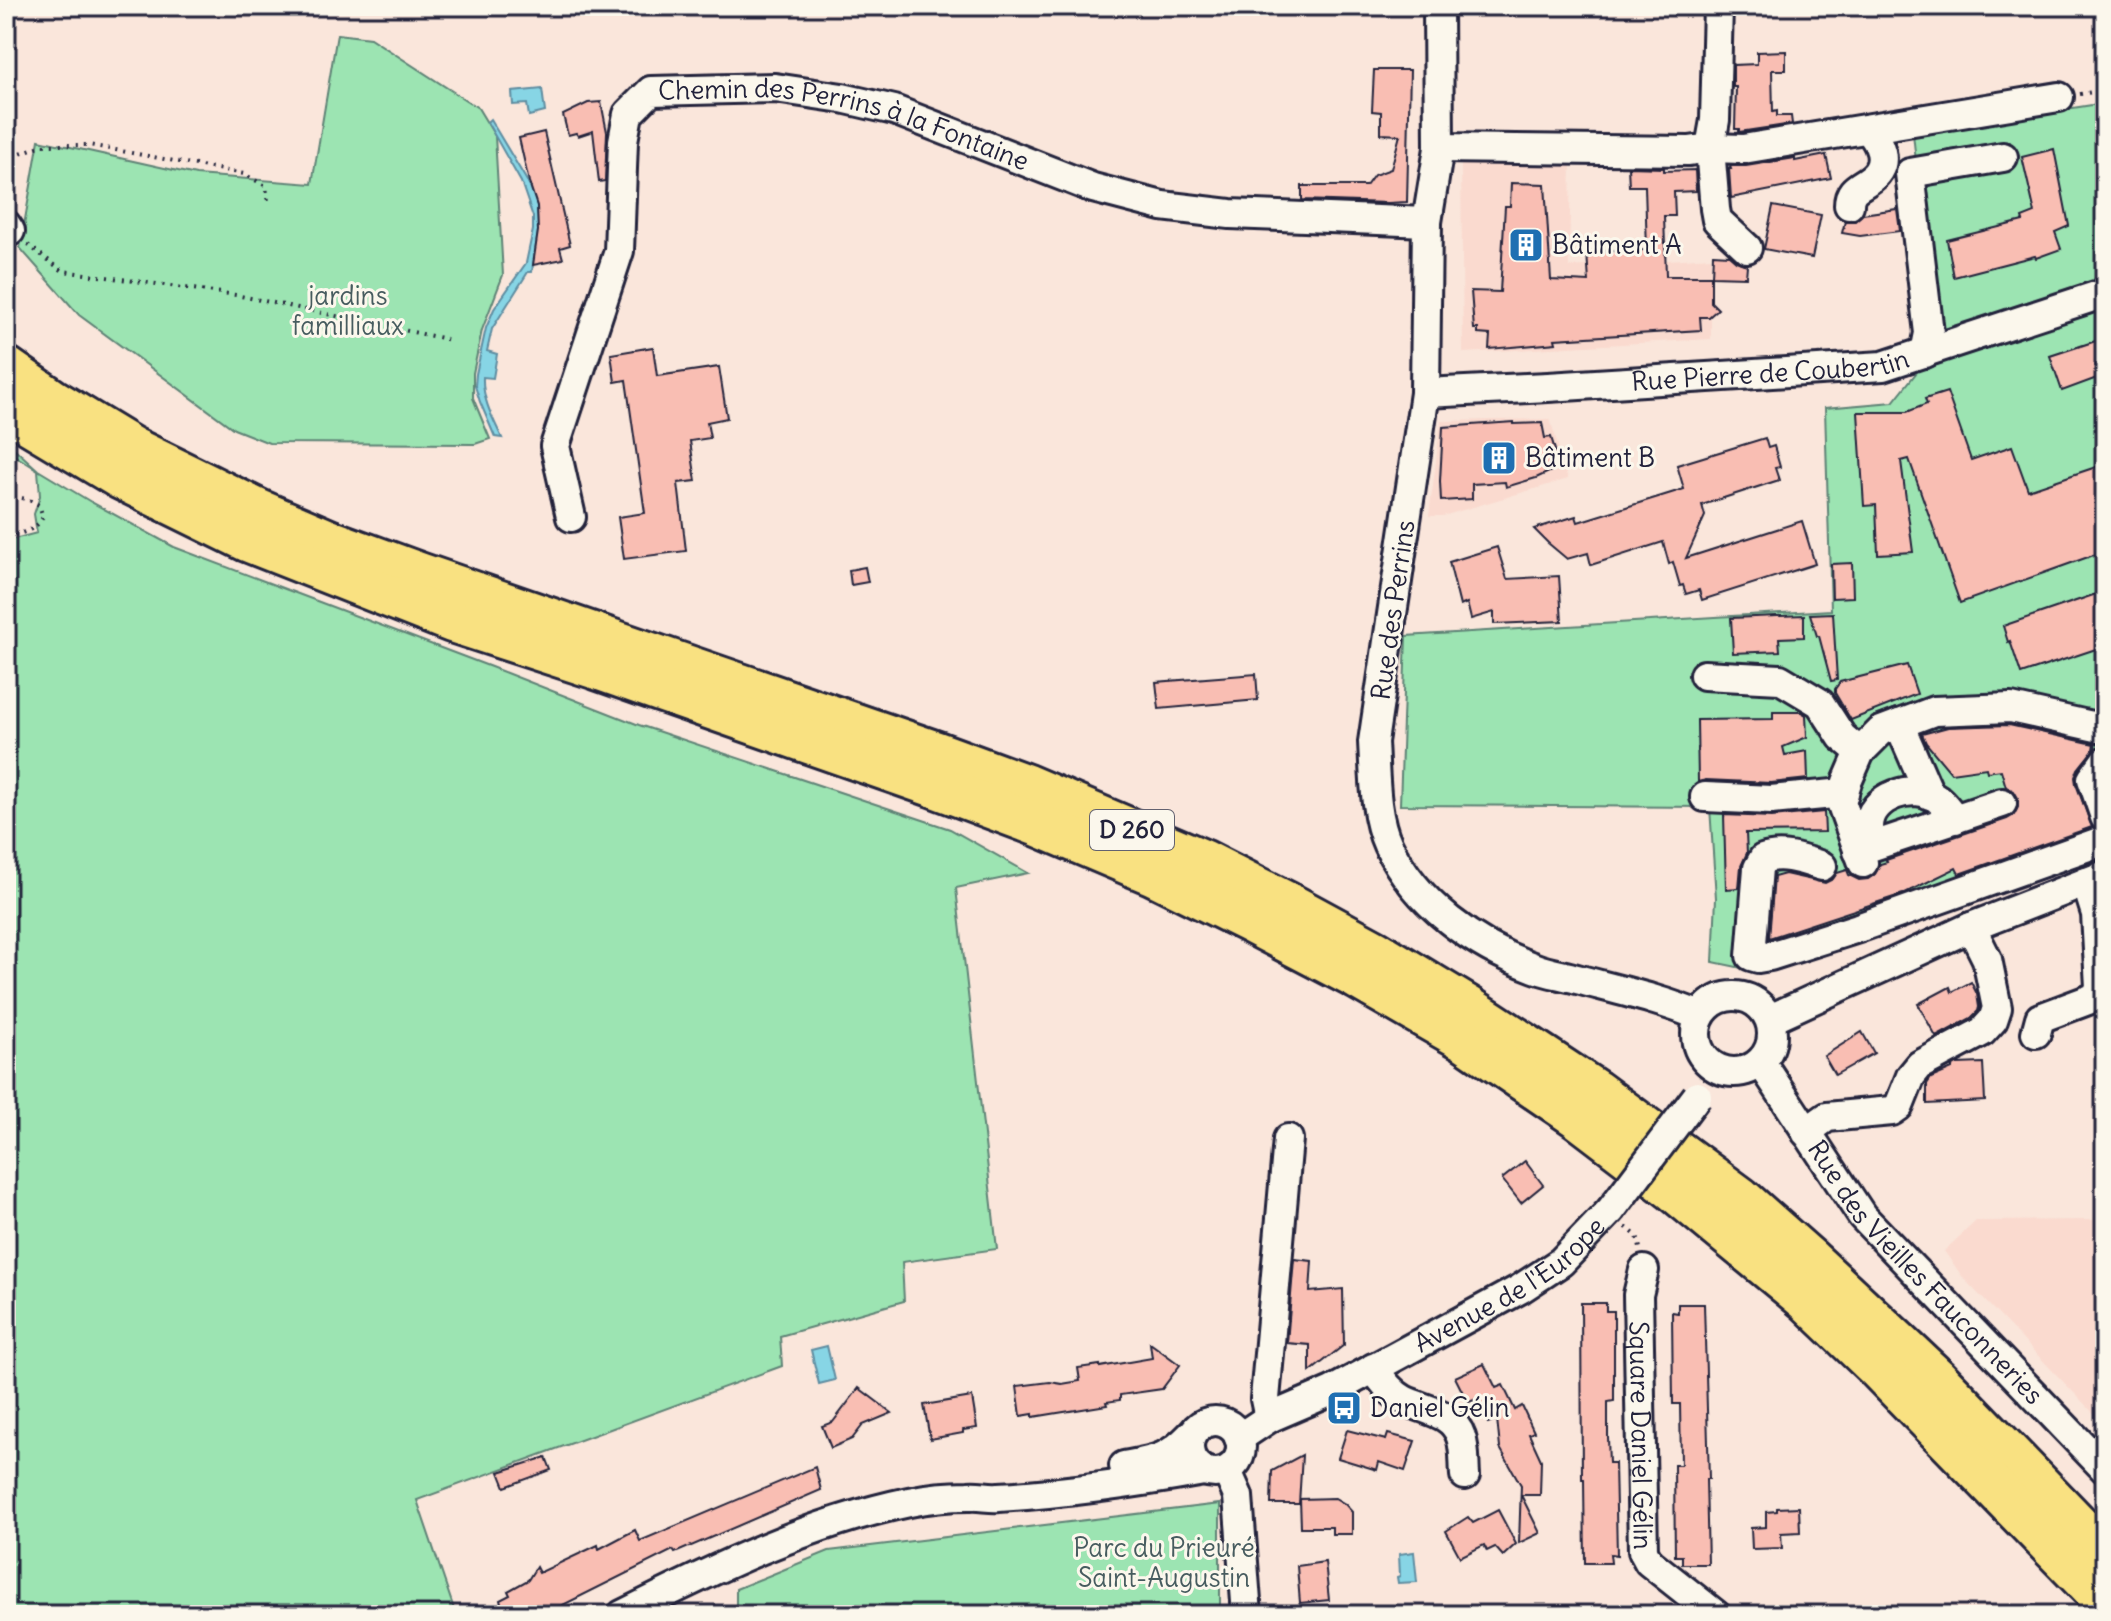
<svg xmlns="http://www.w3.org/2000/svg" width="2111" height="1621" viewBox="0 0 2111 1621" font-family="Delius,sans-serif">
<rect width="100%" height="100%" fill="#fae6db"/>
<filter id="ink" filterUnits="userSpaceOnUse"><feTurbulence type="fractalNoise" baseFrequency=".0125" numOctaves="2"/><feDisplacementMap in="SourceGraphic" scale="16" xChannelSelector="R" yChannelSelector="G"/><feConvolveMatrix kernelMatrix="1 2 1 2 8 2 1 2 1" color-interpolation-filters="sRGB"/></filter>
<g filter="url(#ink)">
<g fill="#fadacf">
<polygon points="1571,160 1569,267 1711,257 1711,339 1463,353 1461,163"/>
<polygon points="1550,419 1568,479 1443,516 1429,516 1441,421"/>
<polygon points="2105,1176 2105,1425 1964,1279 1944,1251 1976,1221 2093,1220"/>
</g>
<g fill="#9ce4b2" stroke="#5f8376" stroke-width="2">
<polygon points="337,34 370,38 478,108 495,136 503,275 482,330 473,373 473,398 490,439 475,444 269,443 234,429 79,315 20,248 39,140 196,175 312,184"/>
<polygon points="2105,103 2105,852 1756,971 1713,962 1716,898 1710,807 1400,805 1406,636 1831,610 1825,408 1893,402 1928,358 1934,334 1913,133"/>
<polygon points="6,441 38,470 91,502 174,547 491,667 639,725 950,829 1028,873 956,888 997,1249 902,1262 904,1301 780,1336 782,1366 417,1500 456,1615 6,1615 6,541 37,533 34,514 40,496 38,470 6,450"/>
<polygon points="1220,1504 1220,1615 736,1615 736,1589 829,1551"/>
</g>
<g fill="#87d5e5" stroke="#5f8da1" stroke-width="2">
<polygon points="542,89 545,112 529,116 527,104 513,105 512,92"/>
<path d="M 490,119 L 530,186 L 537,206 L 538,231 L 532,272 L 528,272 L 492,329 L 487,351 L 497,354 L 493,378 L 483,377 C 482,399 493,419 502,438 L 495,437 L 480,402 L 475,386 L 476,374 L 486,328 L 494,309 L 526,263 L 533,230 L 533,217 L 521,182 L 487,122 Z"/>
<polygon points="827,1346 835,1380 819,1384 811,1350"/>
<polygon points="1414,1552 1417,1582 1398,1583 1397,1577 1400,1576 1399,1554"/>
</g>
<g fill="#f9beb3" stroke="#22223b" stroke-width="2">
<polygon points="1786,51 1786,70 1772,70 1773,112 1777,111 1777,116 1791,116 1792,124 1739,132 1739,129 1735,129 1736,87 1733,87 1733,65 1757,64 1757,52"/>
<polygon points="1374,70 1410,70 1407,202 1388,203 1302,200 1302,186 1366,186 1374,175 1391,169 1400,135 1381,134 1381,112 1372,111"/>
<polygon points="601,102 607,132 605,181 599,182 593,131 578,136 576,133 568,135 563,115 588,103"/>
<polygon points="544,132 570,245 560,248 563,259 533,265 538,231 537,206 529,182 519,138"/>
<polygon points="2054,149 2069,226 2055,232 2061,249 2036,258 2035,256 1954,277 1947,240 2023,221 2022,218 2035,213 2022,157"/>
<polygon points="1826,155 1831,178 1731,198 1729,169 1731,169 1730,166 1746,166 1795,158 1795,161"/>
<polygon points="1628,167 1664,168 1664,171 1695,170 1696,191 1674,192 1675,216 1664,216 1666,276 1711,276 1711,302 1718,309 1709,317 1700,317 1701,330 1555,339 1556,343 1489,349 1490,335 1478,334 1478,329 1474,329 1471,291 1500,292 1505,206 1510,206 1511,183 1545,184 1551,280 1589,282 1587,252 1647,250 1645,186 1629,186"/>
<polygon points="1773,206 1821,215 1812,258 1764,249"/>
<polygon points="1897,209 1900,231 1860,236 1842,233 1845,221 1855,221 1863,214"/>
<polygon points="1713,254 1729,255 1736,261 1747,265 1746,277 1712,276"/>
<polygon points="2105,338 2105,375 2062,391 2050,356"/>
<polygon points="653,347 657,376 719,367 727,418 707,422 710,438 690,441 696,481 678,483 686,551 624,559 618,517 645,513 626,380 615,382 611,354"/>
<polygon points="1947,392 1971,460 2012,446 2028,490 2105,464 2105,551 1960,603 1909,459 1901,461 1913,552 1878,554 1876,505 1864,506 1858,412 1907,412 1927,404 1925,399"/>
<polygon points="1514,422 1514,424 1542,423 1545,438 1551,437 1560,467 1536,478 1506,487 1505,482 1472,484 1472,499 1441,501 1440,481 1443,427"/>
<polygon points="1765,438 1768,448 1774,446 1780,467 1775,468 1779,480 1702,505 1705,516 1686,558 1802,521 1815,564 1702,600 1699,590 1686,594 1683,585 1680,586 1673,562 1669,564 1663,542 1591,565 1588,553 1567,559 1548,543 1534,529 1576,516 1578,522 1684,489 1677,465"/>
<polygon points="1497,547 1507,579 1559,576 1562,621 1494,624 1494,612 1471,619 1467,603 1460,606 1449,562"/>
<polygon points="1852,563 1853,597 1832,598 1831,564"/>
<polygon points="865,567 868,582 851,585 849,570"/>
<polygon points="2105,591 2105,646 2021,674 2010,641 2008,642 2003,626"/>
<polygon points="1833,613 1837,680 1831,681 1819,636 1817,636 1810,614"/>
<polygon points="1804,615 1804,637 1779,638 1780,651 1733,653 1731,618"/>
<polygon points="1907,665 1917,694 1851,720 1835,693 1835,689 1840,682"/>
<polygon points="1256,674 1258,700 1159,709 1156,682"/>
<polygon points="1773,712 1801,712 1806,715 1807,737 1783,747 1785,755 1807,751 1808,779 1771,783 1706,780 1698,782 1697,720 1773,719"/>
<polygon points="2009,725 2094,744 2093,750 2078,769 2075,777 2076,784 2092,827 1959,874 1956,868 1903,894 1769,938 1774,877 1785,874 1825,883 1833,879 1837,873 1847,870 1849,875 1859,880 1868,879 1875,874 1880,864 1887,862 1886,860 2007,819 2014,815 2018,807 2018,798 2014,791 2006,787 2001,770 1987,772 1986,768 1951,773 1926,743 1922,734 1948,727"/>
<polygon points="1824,812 1825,832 1746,833 1747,853 1741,866 1739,888 1726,889 1724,815 1772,817"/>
<polygon points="1971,982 1977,994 1979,1007 1978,1011 1971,1018 1936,1037 1918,1004 1950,987 1952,992"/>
<polygon points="1862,1032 1874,1053 1835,1075 1824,1056"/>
<polygon points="1983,1063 1985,1101 1927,1104 1927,1084 1931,1078 1952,1069 1952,1067 1957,1064"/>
<polygon points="1525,1161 1543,1185 1521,1203 1502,1179"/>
<polygon points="1294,1259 1312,1261 1310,1292 1343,1289 1344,1345 1310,1372 1310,1345 1287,1343"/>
<polygon points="1581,1303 1606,1303 1606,1311 1614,1311 1614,1401 1608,1402 1608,1438 1609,1463 1615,1463 1617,1555 1610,1554 1611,1563 1585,1563 1584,1479 1582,1479"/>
<polygon points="1678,1304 1704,1304 1709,1479 1706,1479 1708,1564 1682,1564 1682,1556 1675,1556 1674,1465 1681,1465 1680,1404 1673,1404 1672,1312 1678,1313"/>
<polygon points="1150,1343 1180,1365 1162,1389 1120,1395 1120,1400 1106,1402 1107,1405 1033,1417 1033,1414 1021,1416 1017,1386 1050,1382 1062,1384 1080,1381 1078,1368 1100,1365 1100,1367 1152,1358"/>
<polygon points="1484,1364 1496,1388 1503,1385 1515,1410 1522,1406 1534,1432 1529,1434 1541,1460 1540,1495 1521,1495 1540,1533 1519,1543 1521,1485 1500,1448 1497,1419 1488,1423 1474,1400 1469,1402 1465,1394 1463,1393 1455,1377"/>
<polygon points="859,1388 892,1413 863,1425 852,1439 831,1448 822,1426 833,1422"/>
<polygon points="972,1397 977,1428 963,1430 963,1433 930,1439 924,1405"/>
<polygon points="1347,1430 1386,1440 1388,1434 1415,1441 1405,1471 1379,1462 1377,1470 1338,1458"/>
<polygon points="1302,1455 1299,1504 1271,1504 1272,1471"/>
<polygon points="546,1457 551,1470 505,1487 499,1472"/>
<polygon points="815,1467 821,1490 675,1553 673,1550 543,1615 504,1615 500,1600 510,1595 508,1591 528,1580 536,1567 539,1573 598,1545 599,1549 635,1530 640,1541"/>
<polygon points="1335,1498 1345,1504 1352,1512 1352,1534 1332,1534 1332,1527 1301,1527 1300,1499"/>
<polygon points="1799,1507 1800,1532 1781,1533 1782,1548 1752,1549 1751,1528 1766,1527 1766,1512 1777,1511 1777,1508"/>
<polygon points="1498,1510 1516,1544 1503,1556 1495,1547 1487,1551 1484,1545 1460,1557 1446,1531 1468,1517 1473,1523"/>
<polygon points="1325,1562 1329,1600 1300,1603 1297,1566"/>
</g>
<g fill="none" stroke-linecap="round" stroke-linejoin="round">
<defs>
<g id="minor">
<path d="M 1438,6 L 1439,148 L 1427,222 L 1425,393 L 1373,742 C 1375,775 1374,815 1388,845 C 1416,904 1475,946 1535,968 C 1548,973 1563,975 1577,979 C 1618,990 1660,999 1700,1016"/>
<polyline points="1718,6 1715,120 1710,148 1715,209 1717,220 1747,248"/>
<polyline points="1439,148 1689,151 1710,148 1743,149 2059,97"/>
<path d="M 1849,205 C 1849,187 1862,187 1874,176 C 1889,161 1880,143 1868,129"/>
<polyline points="6,225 10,231"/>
<polyline points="1925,353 1929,333 1910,173 2003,157"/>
<path id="s1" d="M 1425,393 L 1548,387 L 1883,366 L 2105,293"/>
<path id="s2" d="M 571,517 L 555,446 L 619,251 L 623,141 L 628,114 L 651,91 L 775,88 L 842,98 L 894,110 L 1093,188 L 1162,206 L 1230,214 L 1427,222"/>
<polyline points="1704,675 1780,679 1820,703 1842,737 1860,752"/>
<polyline points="1899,724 1930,795"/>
<polyline points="2105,761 2092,779 2105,817"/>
<polyline points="1705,797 1771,800 1844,793"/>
<path d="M 1874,845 C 1872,840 1869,833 1869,827 C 1869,796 1915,781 1938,799 C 1944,804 1950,812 1955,819"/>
<polyline points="1858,851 2002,803"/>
<polyline points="1863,863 1841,802 1847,782 1860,752 1881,731 1934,711 2011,708 2101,728"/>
<path d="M 1822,866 C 1803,860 1782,852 1763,859 L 1758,868 L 1751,956 L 1758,958 L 1770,956 L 1858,928 L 2105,840"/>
<circle cx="1734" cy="1034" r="38"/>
<polyline points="1770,1019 1971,927 2105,875"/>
<polyline points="2036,1033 2040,1018 2096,997 2100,987 2096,914 2086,882"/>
<path id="s3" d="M 1761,1062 L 1862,1216 L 2105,1469"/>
<polyline points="1806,1132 1827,1117 1892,1111 1899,1106 1911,1076 1920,1065 1982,1032 1993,1020 1997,1008 1987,959 1971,927"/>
<path id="s4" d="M 1644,1270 L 1638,1295 L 1643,1551 L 1649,1562 L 1716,1615"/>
<path d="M 1373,1368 C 1382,1380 1391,1393 1404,1400 C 1424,1410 1453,1412 1461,1437 C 1465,1448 1464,1463 1465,1475"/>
<polyline points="1269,1418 1265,1399 1288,1139"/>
<circle cx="1215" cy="1447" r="26"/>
<path id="s5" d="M 1239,1438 L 1269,1418 L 1332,1391 L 1520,1289 L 1561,1262 L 1611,1210"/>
<path d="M 1124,1466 C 1156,1460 1168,1459 1191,1435"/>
<polyline points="1227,1471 1238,1496 1247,1615"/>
<path d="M 622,1615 C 713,1569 808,1523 909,1502 C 928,1498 949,1496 969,1496 C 979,1495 989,1498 999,1497 C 1067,1493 1136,1483 1204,1471"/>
</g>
<g id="highway">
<polyline points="6,368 52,400 131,448 259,511 329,541 419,574 937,753 1027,786 1203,861 1292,906 1375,951 1469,1008 1595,1091 1740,1198 1811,1261 1936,1378 2105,1553"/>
<polyline points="6,409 121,478 247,540 452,621 597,668 932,785 1036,824 1154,874 1247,920 1358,978 1464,1039 1578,1117 1674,1190 1807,1300 1878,1368 2105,1601"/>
</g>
</defs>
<use href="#minor" stroke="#22223b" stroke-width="34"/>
<use href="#highway" stroke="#22223b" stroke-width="48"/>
<g stroke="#22223b" stroke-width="4" stroke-dasharray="2 6" stroke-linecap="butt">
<polyline points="2080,94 2105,90"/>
<polyline points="6,158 43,145 89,145 244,174 266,186 268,201"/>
<polyline points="28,245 63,271 236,295 451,340"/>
<path d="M 6,496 L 27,499 L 39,505 L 43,517 C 34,532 22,533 6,537"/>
<polyline points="1626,1227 1637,1236 1640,1248"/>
</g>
<use href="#minor" stroke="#fbf7ec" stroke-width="28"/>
<use href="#highway" stroke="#f9e181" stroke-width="42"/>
<defs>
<polyline id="minor-bridge" points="1611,1210 1697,1096"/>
</defs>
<use href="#minor-bridge" stroke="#22223b" stroke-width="34" stroke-linecap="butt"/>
<use href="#minor-bridge" stroke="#fbf7ec" stroke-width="28"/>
</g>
</g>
<defs>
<symbol id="building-square" viewBox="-11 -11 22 22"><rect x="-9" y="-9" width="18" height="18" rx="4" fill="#1f6fb2" stroke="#fbf7ec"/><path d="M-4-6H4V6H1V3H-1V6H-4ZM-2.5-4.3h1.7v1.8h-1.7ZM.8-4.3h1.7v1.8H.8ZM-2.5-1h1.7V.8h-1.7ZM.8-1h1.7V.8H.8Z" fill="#fff"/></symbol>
<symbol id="bus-square" viewBox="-11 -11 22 22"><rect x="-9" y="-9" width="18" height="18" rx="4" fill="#1f6fb2" stroke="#fbf7ec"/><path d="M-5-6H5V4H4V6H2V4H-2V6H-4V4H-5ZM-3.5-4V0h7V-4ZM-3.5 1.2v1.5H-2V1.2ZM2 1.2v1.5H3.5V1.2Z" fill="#fff"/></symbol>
</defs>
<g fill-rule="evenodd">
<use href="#building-square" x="1506" y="225" width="40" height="40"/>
<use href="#building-square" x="1479" y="438" width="40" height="40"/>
<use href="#bus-square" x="1324" y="1388" width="40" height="40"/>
</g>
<g text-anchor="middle" stroke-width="6" stroke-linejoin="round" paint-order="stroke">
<rect fill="#fbf7ec" stroke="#636270" stroke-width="2" x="1090" y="810" width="84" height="40" rx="6"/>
<g font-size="24" font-weight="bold" fill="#22223b">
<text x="1132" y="838">D 260</text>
</g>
<g font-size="26" fill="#22223b" stroke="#fbf7ec">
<text dy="9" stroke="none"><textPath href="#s2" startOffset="646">Chemin des Perrins à la Fontaine</textPath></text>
<text dy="9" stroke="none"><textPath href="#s1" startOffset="346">Rue Pierre de Coubertin</textPath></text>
<text transform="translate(1393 610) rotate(-82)" y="9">Rue des Perrins</text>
<text dy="9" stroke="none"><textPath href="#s3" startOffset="268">Rue des Vieilles Fauconneries</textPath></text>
<text dy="9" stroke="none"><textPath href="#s5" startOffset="312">Avenue de l'Europe</textPath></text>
<text dy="9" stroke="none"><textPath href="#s4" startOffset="166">Square Daniel Gélin</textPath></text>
</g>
<g font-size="26" fill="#22223b" stroke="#fbf7ec" text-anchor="start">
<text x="1552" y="254">Bâtiment A</text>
<text x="1525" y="467">Bâtiment B</text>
<text x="1370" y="1417">Daniel Gélin</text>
</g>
<g font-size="26" fill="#475c5f" stroke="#fbf7ec">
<text x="348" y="305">jardins<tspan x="348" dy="30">familliaux</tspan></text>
<text x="1164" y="1557">Parc du Prieuré<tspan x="1164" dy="30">Saint-Augustin</tspan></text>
</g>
</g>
<rect width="2111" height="1621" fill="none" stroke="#fbf7ec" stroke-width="32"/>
<rect x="16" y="16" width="2079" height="1589" fill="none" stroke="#22223b" stroke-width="3" filter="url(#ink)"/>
</svg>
